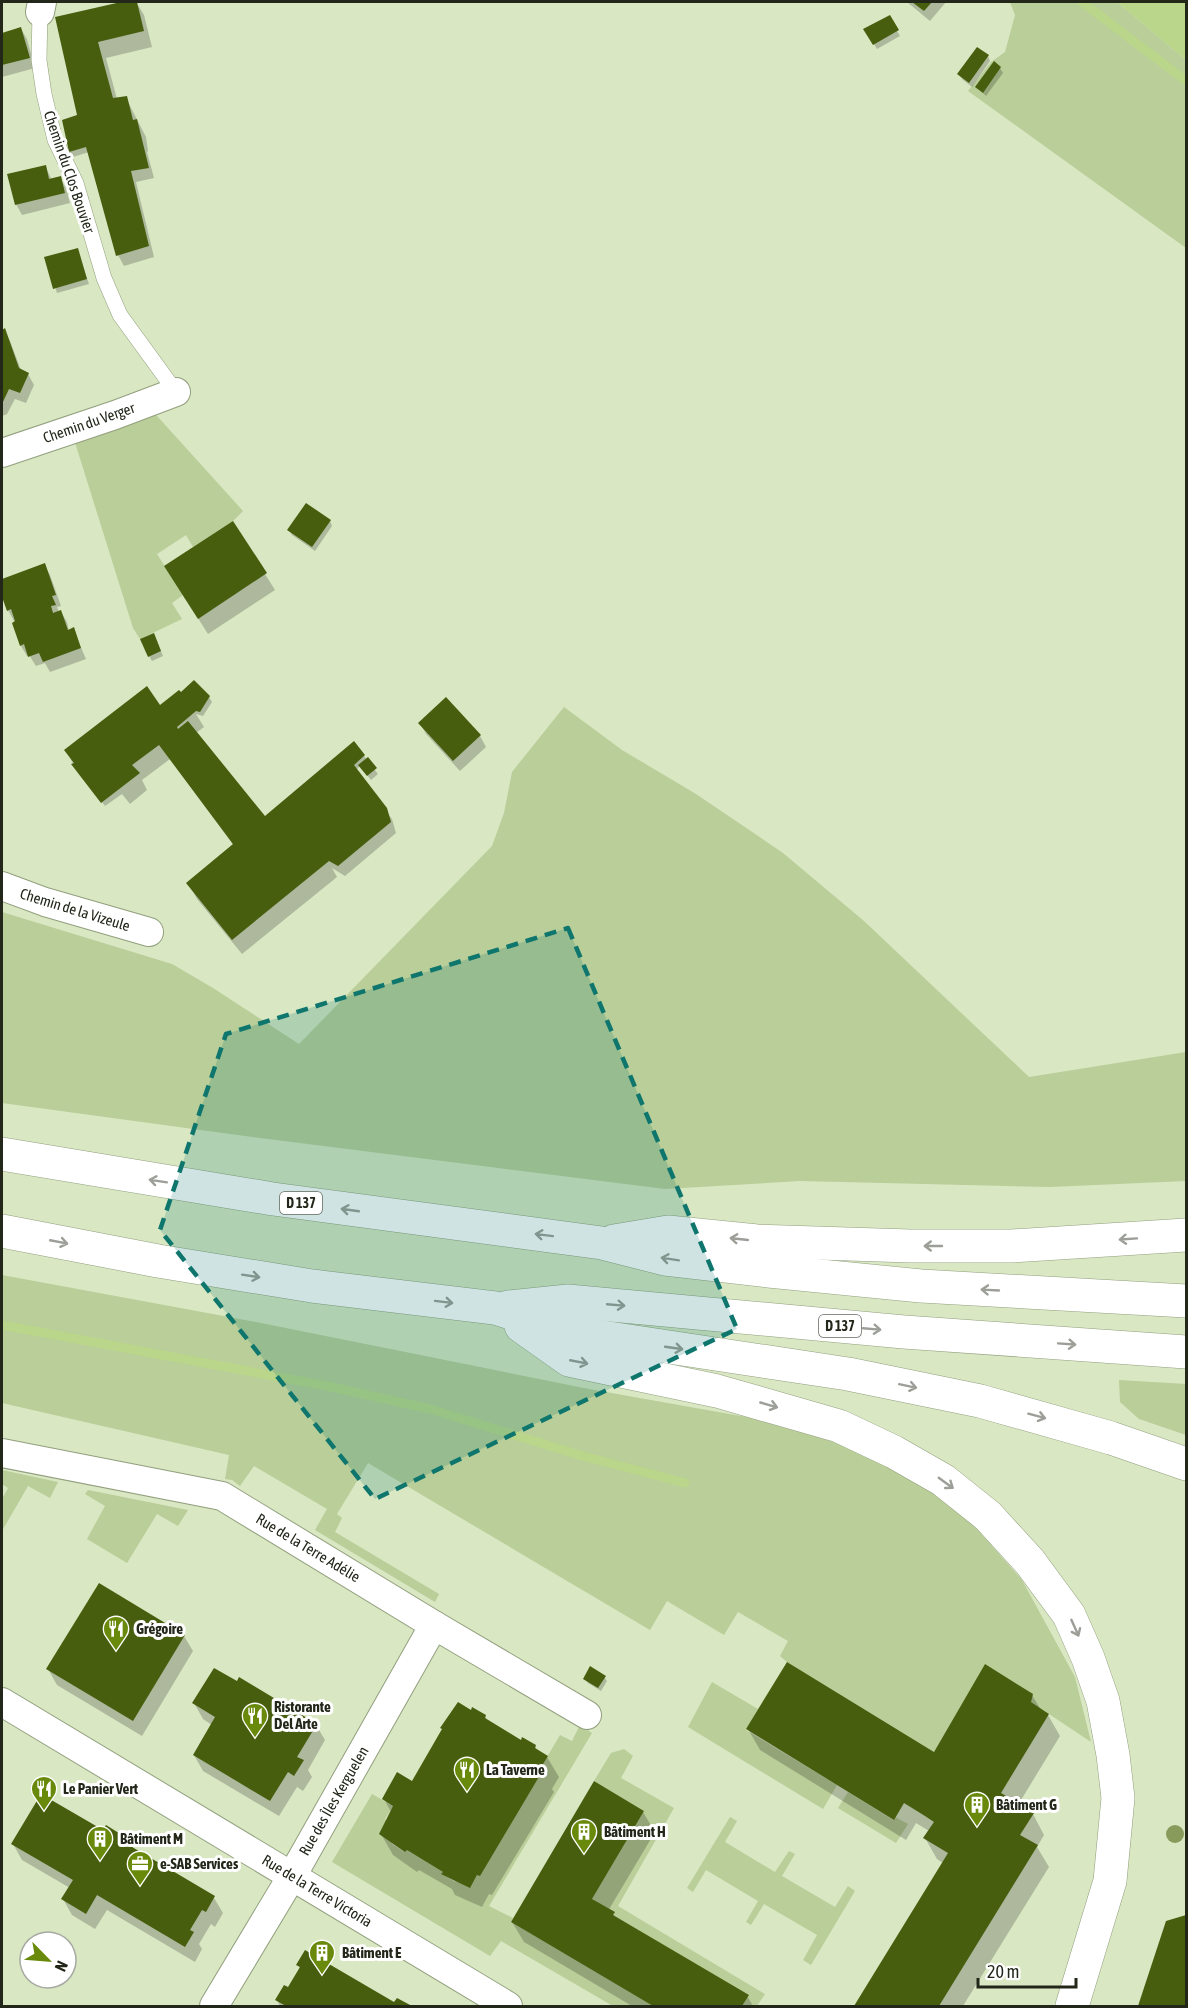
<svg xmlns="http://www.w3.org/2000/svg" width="1188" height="2008" viewBox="0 0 1188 2008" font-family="'Asap Condensed',sans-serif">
<rect width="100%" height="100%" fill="#d9e7c3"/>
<g fill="#b9ce98">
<polygon points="1010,2 1117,2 1186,60 1186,248 968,91 991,62 1005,52 1015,15"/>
<polygon points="148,406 243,511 233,521 193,547 186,535 157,554 183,595 172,603 182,619 140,639 133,628 73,436"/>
<polygon points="564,707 622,750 696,794 783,853 864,921 1029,1077 1186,1052 1186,1181 1050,1187 800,1181 665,1189 245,1136 2,1103 2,912 172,964 213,988 299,1044 492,846 504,813 512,772"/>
<polygon points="2,1275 256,1322 589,1389 763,1420 836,1443 921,1483 962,1512 1022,1580 1075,1677 1091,1742 1031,1702 985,1664 934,1752 787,1662 780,1656 788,1641 738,1612 724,1635 667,1601 650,1630 368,1463 337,1514 342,1518 335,1532 439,1594 435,1602 315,1530 327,1509 254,1466 240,1486 232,1480 225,1479 229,1455 2,1403"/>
<polygon points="1119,1380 1186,1384 1186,1435 1139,1419 1120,1402"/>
<polygon points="2,1470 58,1482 50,1498 28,1486 2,1531 2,1499 8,1488 2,1484"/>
<polygon points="88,1490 188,1510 178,1526 157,1514 127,1563 87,1539 105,1506 85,1494"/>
<polygon points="712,1682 758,1709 746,1730 837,1785 823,1809 688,1727"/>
<polygon points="580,1725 592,1733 489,1906 513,1918 511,1922 653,2006 613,2006 501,1941 490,1956 332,1862 372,1794 393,1806 385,1819 387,1821 392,1844 404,1852 407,1850 443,1872 442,1874 455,1882 456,1880 470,1887 542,1770 540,1769 560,1735 572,1741"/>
<polygon points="624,1749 633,1756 621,1778 674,1808 618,1906 765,1994 757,2006 742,2006 748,1995 613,1915 592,1899 644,1811 594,1781 611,1753"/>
<polygon points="848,1792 893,1820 895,1817 908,1824 896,1843 838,1808"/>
<polygon points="730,1817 737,1821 725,1842 775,1872 789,1851 795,1854 782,1876 835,1907 848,1886 855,1891 811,1965 803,1960 817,1935 764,1904 751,1925 746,1922 758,1901 706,1870 693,1892 687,1888"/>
</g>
<polygon fill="#bad68a" points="1117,2 1186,2 1186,60"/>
<g fill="#0003">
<polygon points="127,2 136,2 144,15 152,47 106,58 117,99 126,98 146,137 148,151 147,152 154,178 136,182 154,257 124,266 118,255 89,152 73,157 70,152 63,121 82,126 57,18"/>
<polygon points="907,2 946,2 930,21"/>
<polygon points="889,17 900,36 877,49 866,30"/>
<polygon points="21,29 27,39 35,68 2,77 2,34"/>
<polygon points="988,56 990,61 972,87 962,79 959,74"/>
<polygon points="1000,68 1003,73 986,96 977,87"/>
<polygon points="45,166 52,180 60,178 66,188 70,203 22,215 16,204"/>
<polygon points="77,249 89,284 57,293 46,258"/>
<polygon points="4,330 10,341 21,370 28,374 34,385 26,403 15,399 7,414 2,416 2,331"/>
<polygon points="330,521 332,526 315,551 292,535 289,530"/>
<polygon points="233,523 275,590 208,634 175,582"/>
<polygon points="44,565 50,575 61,606 57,607 59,612 61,612 67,622 69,631 73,629 86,659 50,672 45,663 36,666 29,655 27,656 21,646 14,624 15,623 8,610 2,592 2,580"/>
<polygon points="156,639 163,656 152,661 149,656"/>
<polygon points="209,697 212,702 203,716 196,714 204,727 196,733 265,818 354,743 378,774 371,780 360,766 356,770 392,819 396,833 345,876 332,868 337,877 242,954 197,899 188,883 234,846 170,759 142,780 147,790 130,804 122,794 105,806 76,769 66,751 160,707"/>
<polygon points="446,699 480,736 486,747 460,771 426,734 420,723"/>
<polygon points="184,1636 193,1651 142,1736 57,1685 48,1669"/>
<polygon points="604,1677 607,1681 601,1691 588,1683 585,1679"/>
<polygon points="1032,1695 1041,1710 1048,1715 1060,1736 1018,1805 1033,1814 1044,1835 1037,1847 1049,1867 963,2006 855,2006 943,1863 937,1859 925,1838 929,1831 916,1823 906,1840 760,1750 748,1729 934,1754"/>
<polygon points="194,1703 316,1725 325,1740 308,1770 312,1777 303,1791 297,1787 279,1816 203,1771 194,1755 212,1725 203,1719"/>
<polygon points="485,1716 488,1722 522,1742 535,1746 537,1751 547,1757 559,1777 552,1789 554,1792 492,1895 489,1894 482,1907 455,1895 452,1889 419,1870 417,1872 393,1855 381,1834 391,1812 384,1799 412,1783"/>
<polygon points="643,1812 655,1832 608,1911 613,1914 616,1918 747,1996 753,2006 632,2006 524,1942 512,1922"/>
<polygon points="103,1832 129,1841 134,1850 214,1898 223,1913 215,1927 211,1924 199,1944 202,1949 195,1962 107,1910 95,1929 72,1915 63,1899 70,1888 22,1860 13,1844"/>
<polygon points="1186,1916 1186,2006 1140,2006 1167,1923"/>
<polygon points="298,1965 395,2004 397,2000 409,2006 280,2006 277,2000 289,1989 301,1970"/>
</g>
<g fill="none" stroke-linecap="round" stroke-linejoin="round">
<g stroke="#bad68a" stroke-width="9">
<polyline points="1082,2 1186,81"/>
<polyline points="2,1325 327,1386 430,1409 579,1455 685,1483"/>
</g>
</g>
<g fill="#475e0e">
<polygon points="121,2 137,2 144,31 98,42 113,98 127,96 133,120 137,119 149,168 131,171 149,246 116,256 86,147 69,152 62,120 77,115 55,17"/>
<polygon points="912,2 932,2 924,11"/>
<polygon points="890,15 899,30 873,45 863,29"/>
<polygon points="21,27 30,58 2,65 2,33"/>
<polygon points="977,47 989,55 969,83 957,74"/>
<polygon points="994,61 1001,67 983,93 975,87"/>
<polygon points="46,165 49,179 61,176 65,193 15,205 7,174"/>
<polygon points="78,248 87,279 53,289 44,257"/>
<polygon points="5,328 19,368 29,373 20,393 9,389 2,404 2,330"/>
<polygon points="306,503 331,520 312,547 287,530"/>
<polygon points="233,521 267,573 198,619 164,566"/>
<polygon points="45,563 56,595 52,596 56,605 51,606 53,613 61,610 68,630 74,627 81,648 43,662 39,653 28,657 24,644 20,646 12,623 15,621 11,609 7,611 2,597 2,579"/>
<polygon points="154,633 161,651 148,657 140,639"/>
<polygon points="194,680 210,696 200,712 196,711 177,727 178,729 188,721 265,816 354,741 365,755 354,765 387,808 391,822 338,866 329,861 232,940 186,883 233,844 159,745 132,765 140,773 101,803 71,764 74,763 64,750 147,686 160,705 179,690 181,692"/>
<polygon points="446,697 481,735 453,761 418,723"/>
<polygon points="368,757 377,768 367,776 358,765"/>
<polygon points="99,1583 185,1635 133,1721 46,1669"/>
<polygon points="787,1662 934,1752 985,1664 1033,1694 1031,1702 1049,1714 1001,1793 1034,1813 1020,1835 1038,1845 939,2006 854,2006 948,1853 923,1838 934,1822 925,1816 904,1803 894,1820 746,1729"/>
<polygon points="590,1666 606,1676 598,1688 583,1679"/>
<polygon points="214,1668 237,1681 239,1677 317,1724 297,1757 304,1760 294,1776 288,1772 270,1801 193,1755 215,1717 192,1703"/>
<polygon points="458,1702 471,1710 472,1707 486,1715 485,1718 521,1740 522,1737 536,1745 535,1748 548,1756 540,1769 543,1770 480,1876 477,1875 470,1888 441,1874 443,1872 407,1850 405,1852 379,1834 393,1806 382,1799 397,1772 412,1781 442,1729 440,1728"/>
<polygon points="594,1781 644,1811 592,1899 615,1912 613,1915 749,1995 742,2006 653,2006 511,1922"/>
<polygon points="41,1794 103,1830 106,1825 130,1840 127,1844 215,1896 206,1912 202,1910 190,1930 194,1932 185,1947 97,1895 86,1914 61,1899 73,1880 11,1844"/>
<polygon points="1186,1915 1186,2006 1138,2006 1166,1921"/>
<polygon points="305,1950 394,2002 397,1998 412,2006 286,2006 275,2000 284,1985 288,1987 300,1967 296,1965"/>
</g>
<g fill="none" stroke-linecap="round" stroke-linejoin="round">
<defs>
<polyline id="lane" points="40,12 39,60 44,94 55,140 76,183 104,278 120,315 176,392"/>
<g id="street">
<polyline points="40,12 42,2"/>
<polyline points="2,453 115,415 176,392"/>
<polyline points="2,886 45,902 149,932"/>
<polyline points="2,1453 222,1496 434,1625 587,1715"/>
<polyline points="2,1702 508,2006"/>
<polyline points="214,2006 292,1876 434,1625"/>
</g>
<g id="highway">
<polyline points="2,1154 273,1199 602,1243 665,1259 769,1271 921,1286 1186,1301"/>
<polyline points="2,1231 158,1261 312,1286 495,1308 576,1333 848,1374 980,1401 1111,1438 1186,1464"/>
<polyline points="614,1241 668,1232 757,1241 910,1246 1012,1246 1186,1235"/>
<polyline points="508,1307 568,1301 904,1332 1186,1352"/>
<polyline points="521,1326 569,1360 717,1391 839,1426 894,1452 943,1480 988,1516 1030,1562 1069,1615 1088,1658 1103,1701 1113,1755 1118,1798 1110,1881 1072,2006"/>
</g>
</defs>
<use href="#lane" stroke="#929f7e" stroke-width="16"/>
<use href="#street" stroke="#929f7e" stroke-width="30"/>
<use href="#highway" stroke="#929f7e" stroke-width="34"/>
<use href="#lane" stroke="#fff" stroke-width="15"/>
<use href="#street" stroke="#fff" stroke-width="28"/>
<use href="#highway" stroke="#fff" stroke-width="33"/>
</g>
<circle fill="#889b5b" cx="1175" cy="1834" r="9"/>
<defs><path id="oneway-shaft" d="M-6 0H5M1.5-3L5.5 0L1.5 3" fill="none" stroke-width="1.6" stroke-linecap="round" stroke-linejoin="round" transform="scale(1.5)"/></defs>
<g stroke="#9c9e98">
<use href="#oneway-shaft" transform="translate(158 1181) rotate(-171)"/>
<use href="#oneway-shaft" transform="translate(350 1210) rotate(-172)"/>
<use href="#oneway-shaft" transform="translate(544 1235) rotate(-173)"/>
<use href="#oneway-shaft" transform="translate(739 1239) rotate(-174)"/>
<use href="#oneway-shaft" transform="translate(1128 1239) rotate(176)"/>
<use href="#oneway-shaft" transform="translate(59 1242) rotate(11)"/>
<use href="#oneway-shaft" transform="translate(933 1246) rotate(180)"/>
<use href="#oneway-shaft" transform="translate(670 1259) rotate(-171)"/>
<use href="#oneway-shaft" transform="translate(251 1276) rotate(9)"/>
<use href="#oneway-shaft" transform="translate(990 1290) rotate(-177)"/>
<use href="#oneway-shaft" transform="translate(444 1302) rotate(7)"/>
<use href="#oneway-shaft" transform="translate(616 1305) rotate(5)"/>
<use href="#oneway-shaft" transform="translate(872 1329) rotate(5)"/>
<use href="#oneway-shaft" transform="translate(1067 1344) rotate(4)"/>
<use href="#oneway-shaft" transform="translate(674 1348) rotate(8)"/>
<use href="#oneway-shaft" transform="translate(579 1362) rotate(11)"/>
<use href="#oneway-shaft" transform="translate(908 1386) rotate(12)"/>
<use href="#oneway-shaft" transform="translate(769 1405) rotate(16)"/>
<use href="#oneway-shaft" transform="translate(1037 1416) rotate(15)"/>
<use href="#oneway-shaft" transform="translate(946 1483) rotate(36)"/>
<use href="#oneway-shaft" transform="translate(1075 1628) rotate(66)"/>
</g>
<path fill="#0f766e" fill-opacity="0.2" stroke="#0f766e" stroke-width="4.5" stroke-dasharray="12 8" stroke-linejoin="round" d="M 568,928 L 737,1329 L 375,1499 L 160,1230 L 226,1034 Z"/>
<defs>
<symbol id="restaurant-pin" viewBox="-11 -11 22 30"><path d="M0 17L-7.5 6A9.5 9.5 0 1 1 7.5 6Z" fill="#688909" stroke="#fff"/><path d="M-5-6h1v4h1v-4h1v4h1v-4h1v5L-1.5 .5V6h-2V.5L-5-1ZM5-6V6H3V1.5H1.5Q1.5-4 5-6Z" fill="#fff"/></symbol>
<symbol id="building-pin" viewBox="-11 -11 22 30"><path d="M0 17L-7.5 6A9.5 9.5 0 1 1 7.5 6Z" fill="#688909" stroke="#fff"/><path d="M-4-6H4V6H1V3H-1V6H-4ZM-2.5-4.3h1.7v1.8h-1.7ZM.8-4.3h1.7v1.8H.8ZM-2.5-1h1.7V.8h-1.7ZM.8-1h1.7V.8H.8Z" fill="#fff"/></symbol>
<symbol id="office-pin" viewBox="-11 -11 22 30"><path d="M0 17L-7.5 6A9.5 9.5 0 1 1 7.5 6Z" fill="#688909" stroke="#fff"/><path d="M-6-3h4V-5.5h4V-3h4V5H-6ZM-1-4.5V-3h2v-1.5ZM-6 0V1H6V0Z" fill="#fff"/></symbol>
</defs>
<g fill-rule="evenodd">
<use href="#restaurant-pin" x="101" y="1614" width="30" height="40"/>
<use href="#restaurant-pin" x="240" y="1701" width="30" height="40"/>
<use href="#restaurant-pin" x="452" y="1755" width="30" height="40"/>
<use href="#restaurant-pin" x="29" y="1774" width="30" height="40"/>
<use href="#building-pin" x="962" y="1790" width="30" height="40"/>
<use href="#building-pin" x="569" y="1817" width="30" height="40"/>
<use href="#building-pin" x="85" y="1824" width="30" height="40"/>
<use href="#office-pin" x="125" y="1849" width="30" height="40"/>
<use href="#building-pin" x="307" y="1938" width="30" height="40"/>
</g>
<g text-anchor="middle" stroke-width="6" stroke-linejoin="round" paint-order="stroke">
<g fill="#fff" stroke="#64685f" stroke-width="1.5">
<rect x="280" y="1192" width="42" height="22" rx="4.5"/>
<rect x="819" y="1315" width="42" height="22" rx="4.5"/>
</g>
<g font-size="14" font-weight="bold" fill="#22271a">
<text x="301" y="1208">D 137</text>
<text x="840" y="1331">D 137</text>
</g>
<g font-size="15" fill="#22271a" stroke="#fff">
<text transform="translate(69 172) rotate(71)" y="5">Chemin du Clos Bouvier</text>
<text transform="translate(89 423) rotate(-19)" y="5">Chemin du Verger</text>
<text transform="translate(75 910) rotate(17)" y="5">Chemin de la Vizeule</text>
<text transform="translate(308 1548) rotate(31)" y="5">Rue de la Terre Adélie</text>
<text transform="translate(334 1801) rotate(-60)" y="5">Rue des Îles Kerguelen</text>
<text transform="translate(317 1891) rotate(31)" y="5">Rue de la Terre Victoria</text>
</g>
<g font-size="15" font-weight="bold" fill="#22271a" stroke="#fff" text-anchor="start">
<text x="136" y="1634">Grégoire</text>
<text x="274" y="1712">Ristorante<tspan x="274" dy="17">Del Arte</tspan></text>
<text x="486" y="1775">La Taverne</text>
<text x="63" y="1794">Le Panier Vert</text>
<text x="996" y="1810">Bâtiment G</text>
<text x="604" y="1837">Bâtiment H</text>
<text x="120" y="1844">Bâtiment M</text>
<text x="160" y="1869">e-SAB Services</text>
<text x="342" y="1958">Bâtiment E</text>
</g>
</g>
<rect width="1188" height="2008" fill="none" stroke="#22271a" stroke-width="6"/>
<g transform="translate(48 1960) rotate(115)"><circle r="28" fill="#ffffff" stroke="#a7a9a3" stroke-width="1.5"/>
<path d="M0-4.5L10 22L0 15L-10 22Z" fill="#688909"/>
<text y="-9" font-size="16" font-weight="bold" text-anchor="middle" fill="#22271a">N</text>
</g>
<path d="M978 1978v9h98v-9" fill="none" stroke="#22271a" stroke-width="3"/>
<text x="987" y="1978" font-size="18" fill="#22271a" stroke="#ffffff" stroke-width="4.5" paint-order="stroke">20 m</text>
</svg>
